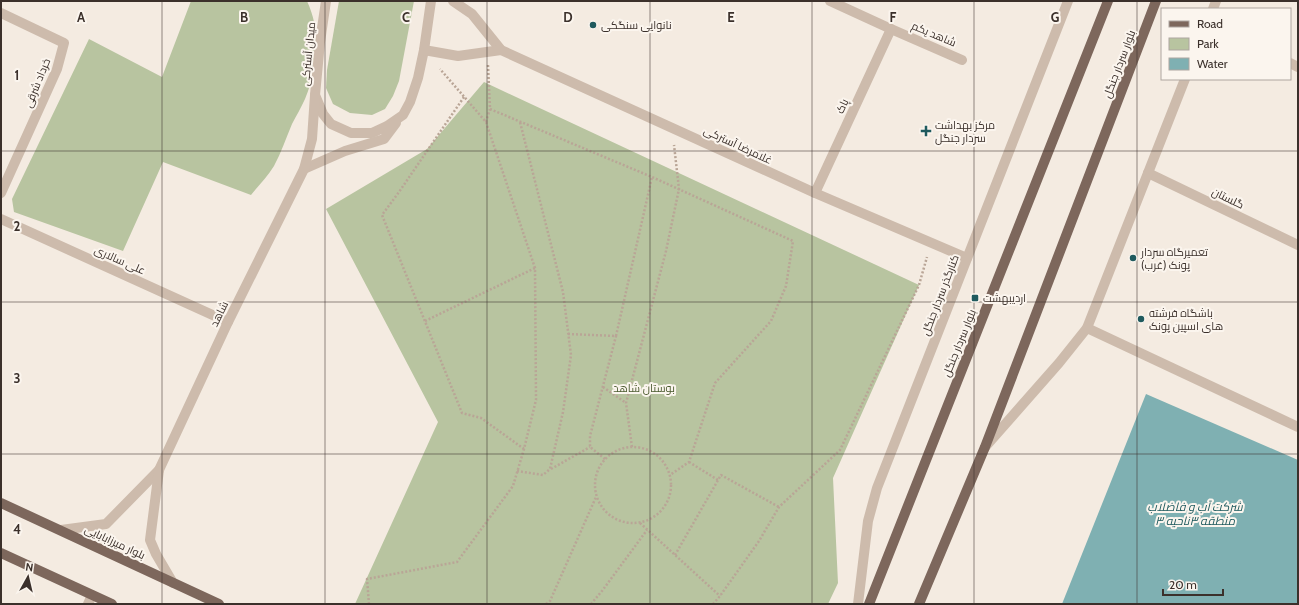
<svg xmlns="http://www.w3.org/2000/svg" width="1299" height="605" viewBox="0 0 1299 605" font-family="Cabin,Cairo,sans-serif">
<rect width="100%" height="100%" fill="#f4ebe1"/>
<g fill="#b8c4a0">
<path d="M 191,1 L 307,1 C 322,34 318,67 305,99 C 301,108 296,116 292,124 C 286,138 281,153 274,166 C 268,176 258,186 251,195 L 163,162 L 123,251 L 14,212 L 12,199 L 89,39 L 162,77 Z"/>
<polygon points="339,1 414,1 399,81 393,96 385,109 372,115 350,113 333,104 326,88 327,70"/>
<polygon points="484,82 919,285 833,478 838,583 828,604 355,604 438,422 326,209 427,149"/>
</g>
<polygon fill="#7fb0b2" points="1146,394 1298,460 1298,604 1062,604"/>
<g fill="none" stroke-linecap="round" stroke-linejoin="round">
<g stroke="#b9a596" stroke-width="2.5" stroke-dasharray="2 2" stroke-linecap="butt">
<polyline points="488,65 490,109 652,177 793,241 786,286 771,321 715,383 689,462 670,475"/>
<polyline points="464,97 399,192 382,215 462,413 481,418 524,449"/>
<polyline points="486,122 490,109"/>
<polyline points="425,321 535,268"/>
<polyline points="568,334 616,336 652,177"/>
<polyline points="603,387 626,403"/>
<circle cx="633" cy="485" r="38"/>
<polyline points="632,447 626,403 666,251 679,189 674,145"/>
<polyline points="605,459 590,447 590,436 616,336"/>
<polyline points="689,462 718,480"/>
<polyline points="551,469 590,447"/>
<polyline points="517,471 543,475 550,469 563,412 571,355 563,292 520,122"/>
<polyline points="640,523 720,596"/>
<polyline points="675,555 721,475 779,507"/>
<polyline points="369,604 367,579 457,562 513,486 524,449 536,400 535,268 486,122 440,69"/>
<polyline points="546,604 550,601 596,497"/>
<polyline points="591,604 602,591 647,530"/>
<polyline points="713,604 720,596 759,541 779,507 840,450 919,285 927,257"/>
</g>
<g stroke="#cdbbac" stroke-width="10">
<polyline points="326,1 320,42 315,95 323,114 331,124 351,133 372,133 387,126 403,115 410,102 418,78 424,50 431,1"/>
<polyline points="453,1 472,14 501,50 815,193 967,258"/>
<polyline points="830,1 891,29 962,60"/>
<polyline points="1213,9 1216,1"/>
<polyline points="1,13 64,43 57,69 1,193"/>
<polyline points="424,50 458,56 501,50"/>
<polyline points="1290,63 1298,67"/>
<polyline points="304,169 345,151 384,139 396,123"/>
<polyline points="1148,173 1298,245"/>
<polyline points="815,193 891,29"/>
<polyline points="1,219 228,322"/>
<polyline points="1087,328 1298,427"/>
<polyline points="986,446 1059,363 1087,328 1185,79"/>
<polyline points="61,530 106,524 159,470"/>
<polyline points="173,583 156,554 150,540 159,470 228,322 304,169 312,139 315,95"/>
<polyline points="88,604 92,595"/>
<polyline points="858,604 868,521 877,488 1068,1"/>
</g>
<g stroke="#7d675c" stroke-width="10">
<polyline points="1,503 219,604"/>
<polyline points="1,553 112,604"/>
<polyline points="869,604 1108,1"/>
<polyline points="919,604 985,447 1156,1"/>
</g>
</g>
<path fill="none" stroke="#3b302b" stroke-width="1" stroke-opacity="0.55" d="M 162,1 L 162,604M 325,1 L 325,604M 487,1 L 487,604M 650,1 L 650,604M 812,1 L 812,604M 974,1 L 974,604M 1137,1 L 1137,604M 1,151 L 1298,151M 1,302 L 1298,302M 1,454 L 1298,454"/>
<g fill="#1f5a5e" stroke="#fbf5ee" stroke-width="1.5">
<circle cx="593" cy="25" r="4"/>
<path d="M924 125h4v4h4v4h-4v4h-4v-4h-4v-4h4z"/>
<circle cx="1133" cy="258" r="4"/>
<rect x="971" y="294" width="8" height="8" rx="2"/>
<circle cx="1141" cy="319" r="4"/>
</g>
<g text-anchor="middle" stroke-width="4" stroke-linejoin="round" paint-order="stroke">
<g font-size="11" fill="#3b302b" stroke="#fbf5ee" text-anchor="start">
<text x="601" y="29">نانوایی سنگکی</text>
<text x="935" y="129">مرکز بهداشت<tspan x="935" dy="13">سردار جنگل</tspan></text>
<text x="1141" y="256">تعمیرگاه سردار<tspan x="1141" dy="13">پونک (غرب)</tspan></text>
<text x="983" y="302">اردیبهشت</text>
<text x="1149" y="317">باشگاه فرشته<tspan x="1149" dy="13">های اسپین پونک</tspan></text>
</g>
<g font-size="11" fill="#3b302b" stroke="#fbf5ee">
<text transform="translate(934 34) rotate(23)" y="4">شاهد یکم</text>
<text transform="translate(308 54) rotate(-84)" y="4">میدان آسترکی</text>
<text transform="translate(1119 64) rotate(-69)" y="4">بلوار سردار جنگل</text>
<text transform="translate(37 83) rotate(-68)" y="4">خرداد شرقی</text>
<text transform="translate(842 106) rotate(-65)" y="4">پاک</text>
<text transform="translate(738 145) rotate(25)" y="4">غلامرضا آسترکی</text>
<text transform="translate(1228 198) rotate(26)" y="4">گلستان</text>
<text transform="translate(120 260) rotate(24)" y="4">علی سالاری</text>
<text transform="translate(940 295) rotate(-69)" y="4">کنارگذر سردار جنگل</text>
<text transform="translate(219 314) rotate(-64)" y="4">شاهد</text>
<text transform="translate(959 343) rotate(-68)" y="4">بلوار سردار جنگل</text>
<text transform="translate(115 542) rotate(25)" y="4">بلوار میرزابابایی</text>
</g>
<g font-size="11" fill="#4a5a2e" stroke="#fbf5ee">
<text x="644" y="392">بوستان شاهد</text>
</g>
<g font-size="12" font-style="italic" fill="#1f5a5e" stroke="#fbf5ee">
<text x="1195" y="511">شرکت آب و فاضلاب<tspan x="1195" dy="14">منطقه ۳ناحیه ۳</tspan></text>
</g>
</g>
<g font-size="13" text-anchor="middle" font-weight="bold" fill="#3b302b" stroke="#fbf5ee" stroke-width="4" stroke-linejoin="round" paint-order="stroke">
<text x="81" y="22">A</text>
<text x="244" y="22">B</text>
<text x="406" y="22">C</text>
<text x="568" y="22">D</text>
<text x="731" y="22">E</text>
<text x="893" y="22">F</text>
<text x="1055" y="22">G</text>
<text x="17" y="80">1</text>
<text x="17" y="231">2</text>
<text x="17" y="383">3</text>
<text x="17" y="534">4</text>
</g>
<rect width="1299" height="605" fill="none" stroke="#3b302b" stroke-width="4"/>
<rect x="1161" y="8" width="130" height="72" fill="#fbf5ee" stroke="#aea6a0"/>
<rect x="1169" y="21" width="20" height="6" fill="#7d675c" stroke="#aea6a0"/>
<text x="1197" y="28" font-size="12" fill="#3b302b">Road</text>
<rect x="1169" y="38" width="20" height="12" fill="#b8c4a0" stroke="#aea6a0"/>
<text x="1197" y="48" font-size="12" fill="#3b302b">Park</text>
<rect x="1169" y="58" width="20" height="12" fill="#7fb0b2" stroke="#aea6a0"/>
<text x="1197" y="68" font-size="12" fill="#3b302b">Water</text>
<g transform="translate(28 577) rotate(8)" stroke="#fbf5ee" stroke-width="3" paint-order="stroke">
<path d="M0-3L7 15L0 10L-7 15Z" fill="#3b302b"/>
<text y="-6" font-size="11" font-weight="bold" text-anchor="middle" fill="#3b302b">N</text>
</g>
<path d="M1163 589v6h60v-6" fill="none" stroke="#3b302b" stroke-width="2"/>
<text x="1169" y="589" font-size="12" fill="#3b302b" stroke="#fbf5ee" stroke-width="3" paint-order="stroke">20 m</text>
</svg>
